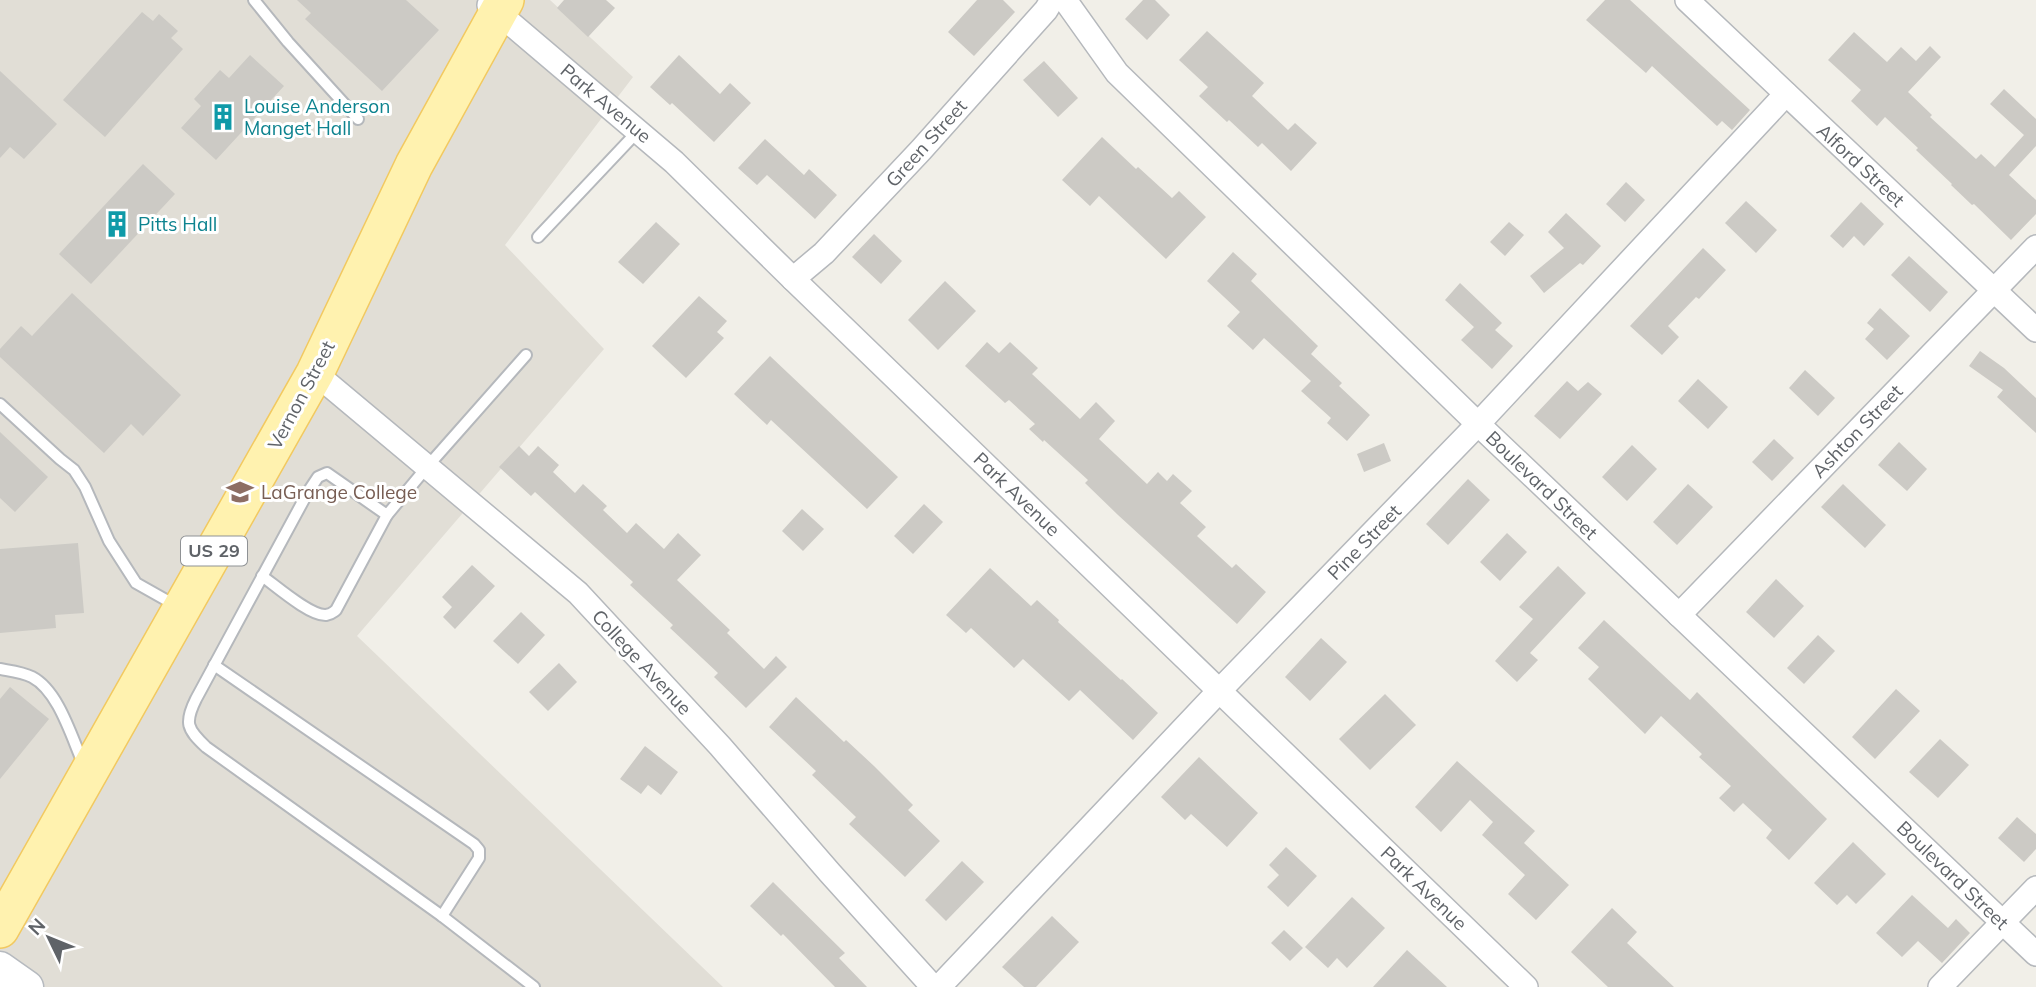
<svg xmlns="http://www.w3.org/2000/svg" width="2036" height="987" viewBox="0 0 2036 987" font-family="Mulish,sans-serif">
<rect width="100%" height="100%" fill="#f1efe8"/>
<polygon fill="#e1ded6" points="0,0 550,0 633,77 505,245 604,349 357,636 723,987 0,987"/>
<g fill="#cccac5">
<polygon points="297,0 406,0 439,30 382,91 305,19 311,13"/>
<polygon points="564,0 606,0 615,8 588,37 557,8"/>
<polygon points="977,0 1003,0 1015,12 974,56 948,32"/>
<polygon points="1143,0 1155,0 1170,15 1147,40 1125,19"/>
<polygon points="1605,0 1630,0 1750,110 1732,130 1722,121 1717,126 1652,66 1646,73 1586,20"/>
<polygon points="142,12 153,21 159,14 178,31 171,38 183,49 105,137 63,100"/>
<polygon points="1207,31 1264,83 1252,96 1288,130 1295,123 1317,143 1291,171 1262,143 1258,147 1229,120 1227,122 1199,96 1208,87 1179,60"/>
<polygon points="1854,32 1887,62 1901,47 1916,61 1930,46 1941,57 1908,92 1932,115 1930,117 1976,159 1981,154 1995,167 2024,135 1990,104 2004,89 2036,119 2036,146 2009,175 2036,200 2036,214 2011,240 1974,204 1972,205 1951,185 1952,184 1916,150 1918,148 1885,117 1877,126 1851,101 1861,90 1828,60"/>
<polygon points="250,55 284,86 216,160 181,128 201,106 194,99 220,70 229,78"/>
<polygon points="679,55 720,94 730,83 751,103 714,142 672,103 670,105 650,87"/>
<polygon points="1044,61 1078,98 1058,117 1023,80"/>
<polygon points="0,71 57,124 24,159 10,147 0,158"/>
<polygon points="1102,137 1136,169 1138,167 1172,198 1179,191 1206,217 1166,259 1099,196 1090,206 1062,180"/>
<polygon points="765,139 804,175 809,169 837,195 815,219 767,175 757,185 738,168"/>
<polygon points="143,164 175,194 91,284 59,254"/>
<polygon points="1626,182 1645,200 1625,222 1606,204"/>
<polygon points="1746,201 1777,230 1756,253 1725,223"/>
<polygon points="1861,202 1884,224 1864,246 1854,236 1843,248 1830,236"/>
<polygon points="1566,213 1601,246 1583,265 1580,263 1544,293 1530,276 1564,248 1548,232"/>
<polygon points="656,222 680,244 643,284 618,262"/>
<polygon points="1509,222 1524,235 1505,256 1490,242"/>
<polygon points="874,234 902,261 881,284 852,257"/>
<polygon points="1703,248 1726,270 1699,299 1696,297 1668,326 1679,337 1662,355 1630,326"/>
<polygon points="1233,252 1257,274 1251,281 1318,346 1311,354 1342,383 1339,386 1370,415 1347,441 1327,423 1331,418 1301,391 1311,381 1264,338 1253,350 1227,326 1240,312 1207,281"/>
<polygon points="1909,256 1948,292 1930,312 1891,275"/>
<polygon points="945,281 976,311 938,350 908,320"/>
<polygon points="1460,283 1502,323 1495,330 1513,346 1492,369 1461,340 1474,327 1445,300"/>
<polygon points="72,293 181,395 143,436 131,424 104,453 0,357 0,349 21,326 32,336"/>
<polygon points="699,296 727,321 717,332 724,338 686,378 652,346"/>
<polygon points="1880,308 1910,336 1887,360 1865,339 1874,329 1867,323"/>
<polygon points="987,342 999,353 1010,342 1038,368 1032,374 1080,419 1096,402 1115,421 1099,439 1147,484 1158,472 1167,481 1173,474 1192,491 1180,503 1206,527 1197,536 1232,568 1236,564 1266,592 1237,624 1118,515 1085,483 1088,480 1044,440 1043,442 1029,429 1035,424 1009,400 1005,403 965,366"/>
<polygon points="1980,351 2004,368 2036,398 2036,433 1997,397 2003,390 1969,366"/>
<polygon points="770,356 898,477 867,509 771,420 767,425 734,394"/>
<polygon points="1805,370 1835,398 1818,416 1789,388"/>
<polygon points="1698,379 1728,407 1708,429 1678,401"/>
<polygon points="1567,381 1578,391 1588,382 1602,394 1560,439 1534,416"/>
<polygon points="0,432 48,477 15,512 0,498"/>
<polygon points="1774,439 1794,458 1772,481 1752,462"/>
<polygon points="1899,442 1927,469 1907,491 1878,465"/>
<polygon points="1384,443 1391,461 1364,472 1357,454"/>
<polygon points="1632,445 1657,469 1627,501 1602,477"/>
<polygon points="519,446 529,456 538,446 559,465 553,472 575,493 583,484 607,506 603,510 627,533 636,523 664,549 678,533 701,555 677,580 730,630 727,633 764,669 776,656 787,667 746,708 714,677 718,673 670,628 673,625 630,585 633,582 535,492 531,496 499,467"/>
<polygon points="1468,479 1490,500 1448,545 1426,524"/>
<polygon points="1688,484 1713,507 1677,545 1653,522"/>
<polygon points="1843,484 1886,525 1865,548 1821,507"/>
<polygon points="924,504 943,522 913,554 894,536"/>
<polygon points="802,509 824,529 803,551 782,531"/>
<polygon points="1507,533 1527,552 1500,581 1480,562"/>
<polygon points="78,543 84,613 55,615 56,628 0,633 0,549"/>
<polygon points="472,565 495,586 455,629 443,617 452,607 442,597"/>
<polygon points="1558,566 1586,593 1530,653 1538,660 1517,682 1495,661 1533,619 1519,607"/>
<polygon points="990,568 1031,606 1037,600 1059,620 1058,622 1121,680 1122,679 1158,713 1133,740 1080,690 1069,701 1023,659 1014,668 971,628 966,633 946,615"/>
<polygon points="1776,579 1804,606 1774,638 1746,612"/>
<polygon points="521,612 545,635 518,664 493,641"/>
<polygon points="1604,620 1690,700 1697,692 1827,819 1789,860 1766,838 1772,830 1743,803 1734,812 1719,798 1731,786 1699,757 1702,754 1661,716 1645,734 1588,679 1599,667 1578,648"/>
<polygon points="1818,635 1835,651 1804,684 1787,668"/>
<polygon points="1321,638 1347,662 1310,701 1285,677"/>
<polygon points="559,663 577,682 548,711 529,692"/>
<polygon points="10,687 49,719 0,779 0,699"/>
<polygon points="1896,689 1920,711 1875,759 1852,737"/>
<polygon points="1385,694 1416,725 1370,770 1339,739"/>
<polygon points="796,697 844,742 846,740 874,766 913,805 908,810 940,841 905,877 849,824 856,817 812,775 816,771 769,727"/>
<polygon points="1940,739 1969,765 1938,798 1909,772"/>
<polygon points="645,746 678,772 661,795 648,785 641,794 620,779"/>
<polygon points="1199,757 1258,813 1227,847 1191,814 1185,820 1161,797"/>
<polygon points="1457,761 1535,831 1524,843 1569,885 1536,920 1508,894 1525,875 1482,835 1493,822 1470,800 1441,832 1415,807"/>
<polygon points="2017,817 2036,834 2036,849 2024,862 1998,838"/>
<polygon points="1853,842 1886,874 1856,904 1847,895 1837,905 1814,883"/>
<polygon points="1286,847 1317,876 1288,907 1267,887 1279,875 1269,865"/>
<polygon points="962,861 984,882 946,921 925,900"/>
<polygon points="773,882 845,953 839,958 867,987 835,987 783,934 781,936 750,906"/>
<polygon points="1912,895 1948,928 1956,919 1970,933 1942,963 1918,941 1902,957 1876,933"/>
<polygon points="1352,897 1385,928 1347,968 1337,958 1328,968 1305,947"/>
<polygon points="1612,908 1637,932 1627,943 1674,987 1608,987 1571,952"/>
<polygon points="1052,916 1079,942 1036,987 1024,987 1002,967"/>
<polygon points="1284,930 1303,948 1290,961 1271,943"/>
<polygon points="1407,950 1447,987 1373,987"/>
</g>
<g fill="none" stroke-linecap="round" stroke-linejoin="round">
<defs>
<g id="lane">
<polyline points="254,0 288,42 358,119"/>
<polyline points="538,237 639,130"/>
<path d="M 526,355 L 427,467 L 387,515 L 327,473 L 318,477 L 308,492 L 196,699 C 184,723 187,729 206,747 L 442,916 L 534,987"/>
<polyline points="0,404 60,459 74,470 85,487 109,541 136,583 175,605"/>
<path d="M 262,576 C 276,586 310,616 326,615 C 332,614 332,613 336,610 L 387,515"/>
<polyline points="214,665 474,844 479,850 479,858 442,916"/>
<path d="M 0,669 C 11,671 22,672 32,677 C 59,691 72,739 84,765"/>
</g>
<g id="street">
<polyline points="1065,0 1117,73 1478,424 2036,954"/>
<polyline points="1687,0 2036,330"/>
<polyline points="489,5 674,162 793,279 1526,987"/>
<polyline points="793,279 824,253 921,150 1046,10 1052,0"/>
<polyline points="315,373 578,593 720,746 830,873 933,987"/>
<polyline points="1679,615 2036,247"/>
<polyline points="939,987 1220,690 1478,424 1786,94"/>
<polyline points="1940,987 2036,888"/>
</g>
<polyline id="secondary" points="0,968 27,987"/>
<polyline id="primary" points="0,929 315,373 414,165 505,0"/>
</defs>
<use href="#lane" stroke="#b5b8bc" stroke-width="14"/>
<use href="#street" stroke="#b5b8bc" stroke-width="26"/>
<use href="#secondary" stroke="#b6babf" stroke-width="35"/>
<use href="#primary" stroke="#f2c960" stroke-width="40"/>
<use href="#lane" stroke="#fff" stroke-width="10"/>
<use href="#street" stroke="#fff" stroke-width="23"/>
<use href="#secondary" stroke="#fff" stroke-width="32"/>
<use href="#primary" stroke="#fff2af" stroke-width="37"/>
</g>
<defs>
<symbol id="building-bare" viewBox="-9 -9 18 18"><path d="M-4-6H4V6H1V3H-1V6H-4ZM-2.5-4.3h1.7v1.8h-1.7ZM.8-4.3h1.7v1.8H.8ZM-2.5-1h1.7V.8h-1.7ZM.8-1h1.7V.8H.8Z" fill="#0f9aa8" stroke="#fff" stroke-width="2.5" paint-order="stroke"/></symbol>
<symbol id="university-bare" viewBox="-9 -9 18 18"><path d="M0-5L7-2L0 1L-7-2ZM-4 1L0 2.5L4 1V4Q0 6-4 4Z" fill="#8d6e63" stroke="#fff" stroke-width="2.5" paint-order="stroke"/></symbol>
</defs>
<g fill-rule="evenodd">
<use href="#building-bare" x="204" y="98" width="38" height="38"/>
<use href="#building-bare" x="98" y="205" width="38" height="38"/>
<use href="#university-bare" x="221" y="473" width="38" height="38"/>
</g>
<g text-anchor="middle" stroke-width="6" stroke-linejoin="round" paint-order="stroke">
<rect fill="#fff" stroke="#8f9295" stroke-width="2" x="181" y="536.5" width="66" height="29" rx="5"/>
<g font-size="18" font-weight="bold" fill="#5f6368">
<text x="214" y="557">US 29</text>
</g>
<g font-size="19" fill="#5f6368" stroke="#fff">
<text transform="translate(606 103) rotate(40)" y="7">Park Avenue</text>
<text transform="translate(926 143) rotate(-48)" y="7">Green Street</text>
<text transform="translate(1861 165) rotate(43)" y="7">Alford Street</text>
<text transform="translate(301 395) rotate(-62)" y="7">Vernon Street</text>
<text transform="translate(1857 431) rotate(-46)" y="7">Ashton Street</text>
<text transform="translate(1542 485) rotate(44)" y="7">Boulevard Street</text>
<text transform="translate(1017 494) rotate(44)" y="7">Park Avenue</text>
<text transform="translate(1364 542) rotate(-46)" y="7">Pine Street</text>
<text transform="translate(642 662) rotate(47)" y="7">College Avenue</text>
<text transform="translate(1953 875) rotate(44)" y="7">Boulevard Street</text>
<text transform="translate(1424 888) rotate(44)" y="7">Park Avenue</text>
</g>
<g font-size="19" fill="#0d838f" stroke="#fff" text-anchor="start">
<text x="244" y="113">Louise Anderson<tspan x="244" dy="22">Manget Hall</tspan></text>
<text x="138" y="231">Pitts Hall</text>
</g>
<g font-size="19" fill="#785e54" stroke="#fff" text-anchor="start">
<text x="261" y="499">LaGrange College</text>
</g>
</g>
<g transform="translate(49 938) rotate(313)" stroke="#ffffff" stroke-width="5" paint-order="stroke">
<path d="M0-5L12 26L0 18L-12 26Z" fill="#5f6368"/>
<text y="-10" font-size="19" font-weight="bold" text-anchor="middle" fill="#5f6368">N</text>
</g>
</svg>
